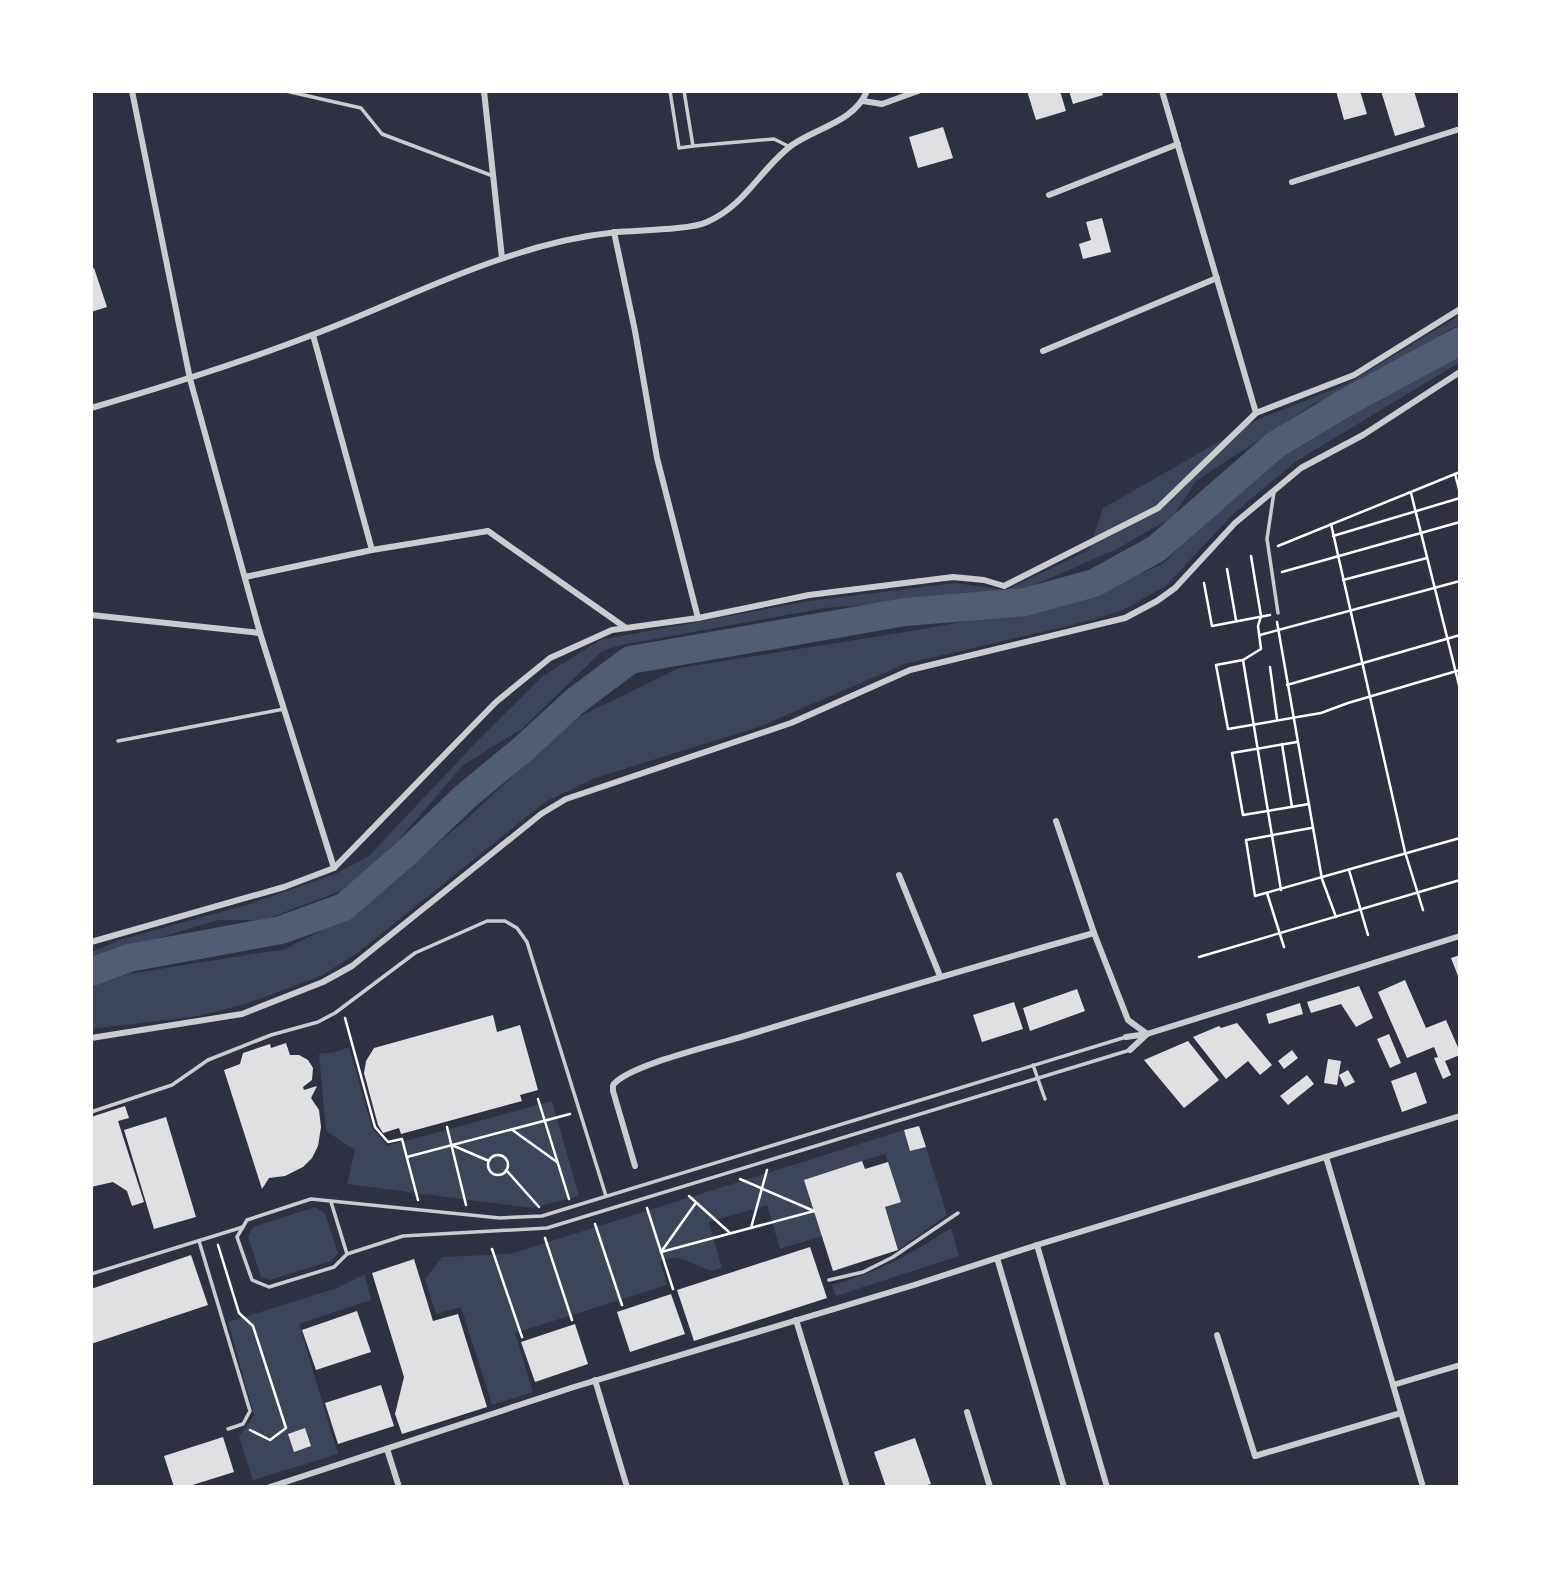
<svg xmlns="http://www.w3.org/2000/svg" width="1551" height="1578" viewBox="0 0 1551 1578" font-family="Commissioner,sans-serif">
<rect width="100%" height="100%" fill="#2d3142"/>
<g fill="#3c4559">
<polygon points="1460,315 1460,325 1450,329 1408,362 1347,392 1315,403 1196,481 1173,517 1115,550 1013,594 825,608 622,645 602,651 522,729 463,765 386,855 349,888 264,920 218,920 123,949 91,962 91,952 123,939 246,905 335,874 368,857 480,738 543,676 600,640 809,601 955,583 1006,590 1089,550 1103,508 1259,419 1347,384"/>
<polygon points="1460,348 1460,362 1295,462 1232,515 1166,586 1123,610 1092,620 905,664 759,727 595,778 545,802 360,951 323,975 249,1003 199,1016 91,1029 91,986 128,974 285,949 350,916 470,816 574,719 679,668 918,630 1087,598 1164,563 1224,501 1278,450"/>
<polygon points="349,1047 372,1128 387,1146 552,1101 579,1196 532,1208 347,1184 355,1150 326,1131 319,1054 335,1052"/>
<polygon points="904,1130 910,1151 926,1147 947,1215 898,1250 885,1207 900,1202 885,1154 862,1161 822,1236 780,1249 767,1205 709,1222 722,1268 711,1271 677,1257 660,1261 667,1285 515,1333 533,1392 492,1405 461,1307 436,1314 425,1279 442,1257 510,1254"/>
<polygon points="315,1207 325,1213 338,1253 331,1261 270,1280 261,1277 248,1237 253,1227"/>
<path d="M 951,1228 L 959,1256 L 836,1296 L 832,1285 C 879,1272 910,1254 951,1228 Z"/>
<polygon points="365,1274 371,1300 299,1324 338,1454 253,1480 239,1437 254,1415 228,1322 337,1288"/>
</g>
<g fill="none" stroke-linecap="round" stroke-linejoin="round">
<polyline stroke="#4f5d75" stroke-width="28" points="91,972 129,958 281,930 344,907 406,853 466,796 523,749 574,702 630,660 905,612 1025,602 1094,583 1156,549 1275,445 1345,403 1460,341"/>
</g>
<g fill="#e0e0e3">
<polygon points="1027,91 1060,91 1066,111 1036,120"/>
<polygon points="1069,91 1101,91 1103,95 1073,104"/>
<polygon points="1336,91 1360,91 1367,114 1344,120"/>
<polygon points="1381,91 1414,91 1425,127 1395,136"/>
<polygon points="943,127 953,158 918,168 909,137"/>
<polygon points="1102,218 1111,252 1083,259 1079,244 1091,240 1086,222"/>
<polygon points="94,268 107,307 91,312 91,269"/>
<polygon points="1460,955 1460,981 1451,958"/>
<polygon points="1405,980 1426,1028 1446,1020 1460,1052 1460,1055 1445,1061 1451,1075 1443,1079 1434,1058 1438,1057 1434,1047 1407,1058 1378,992"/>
<polygon points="1359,986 1373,1018 1356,1027 1341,1004 1311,1013 1307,1002"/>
<polygon points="1077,989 1085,1011 1030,1031 1023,1008"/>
<polygon points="1014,1002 1023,1029 982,1042 973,1015"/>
<polygon points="1300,1003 1303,1014 1269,1024 1266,1014"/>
<polygon points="493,1015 497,1032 520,1025 538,1090 520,1095 522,1101 401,1134 399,1128 383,1133 378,1125 364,1073 366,1061 374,1048"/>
<polygon points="1237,1023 1272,1065 1260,1075 1248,1061 1226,1079 1193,1037 1219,1026 1221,1028"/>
<polygon points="1389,1034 1401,1063 1390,1068 1377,1039"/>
<polygon points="1188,1041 1219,1080 1184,1108 1144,1060"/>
<polygon points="286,1043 290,1055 299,1055 308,1060 313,1068 312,1080 303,1087 304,1090 317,1086 311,1098 319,1110 321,1127 318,1146 312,1158 303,1167 285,1176 269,1178 262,1189 224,1070 240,1064 243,1053 270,1044 271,1048"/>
<polygon points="1292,1050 1298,1058 1284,1069 1278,1061"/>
<polygon points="1328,1059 1341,1061 1337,1085 1324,1083"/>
<polygon points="1348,1070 1355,1082 1345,1087 1339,1075"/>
<polygon points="1416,1072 1427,1103 1402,1112 1391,1081"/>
<polygon points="1307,1075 1314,1084 1288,1105 1280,1096"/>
<polygon points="125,1106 129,1118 118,1121 144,1202 132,1206 127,1191 113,1182 91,1187 91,1117"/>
<polygon points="166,1117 196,1217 154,1229 124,1130"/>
<polygon points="919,1126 926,1147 910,1151 904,1130"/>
<polygon points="862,1161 865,1169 888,1162 901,1202 885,1207 898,1250 833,1271 804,1180"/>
<polygon points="810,1247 827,1298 694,1341 677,1290"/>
<polygon points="191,1255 208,1305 91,1344 91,1289"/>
<polygon points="414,1259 433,1321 458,1314 487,1407 402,1434 395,1414 404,1377 372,1273"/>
<polygon points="671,1294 685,1334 630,1352 617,1312"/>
<polygon points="357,1311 371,1352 316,1370 302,1330"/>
<polygon points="575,1324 588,1364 535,1382 521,1342"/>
<polygon points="381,1385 394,1426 338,1444 325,1403"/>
<polygon points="305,1428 311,1446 294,1452 288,1434"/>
<polygon points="223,1437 234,1472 186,1487 174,1487 164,1456"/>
<polygon points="915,1438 931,1484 921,1487 886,1487 874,1452"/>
</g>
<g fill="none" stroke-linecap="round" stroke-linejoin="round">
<g stroke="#fff" stroke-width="2.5">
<polyline points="1455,474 1460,493"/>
<polyline points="1411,493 1460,689"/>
<polyline points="1331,524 1405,852 1423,910"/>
<polyline points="1333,536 1460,498"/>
<polyline points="1278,546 1460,472"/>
<polyline points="1251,556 1261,616 1258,626 1261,649 1243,660 1216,665 1228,729 1321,713 1348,703 1460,670"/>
<polyline points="1227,569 1236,620"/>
<polyline points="1282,572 1460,522"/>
<polyline points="1343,580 1427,558"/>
<polyline points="1204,583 1212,626 1270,615"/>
<polyline points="1277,622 1322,879 1336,917"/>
<polyline points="1260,635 1460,581"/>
<polyline points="1243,660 1281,890"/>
<polyline points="1270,667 1277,719"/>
<polyline points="1287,685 1460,635"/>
<polyline points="1297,742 1232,753 1243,815 1309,804"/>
<polyline points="1282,744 1292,807"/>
<polyline points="1311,828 1246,840 1255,896 1460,838"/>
<polyline points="1349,870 1368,935"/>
<polyline points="1267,893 1284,947"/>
<polyline points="1199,957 1460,880"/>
<polyline points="345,1018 375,1127 388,1142 402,1139 418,1200"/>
<polyline points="538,1099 569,1199"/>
<polyline points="447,1127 466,1205"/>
<polyline points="511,1129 557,1162"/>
<polyline points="454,1146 489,1161"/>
<circle cx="498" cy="1165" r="10"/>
<polyline points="407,1157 570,1114"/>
<polyline points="506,1170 539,1207"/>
<polyline points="740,1179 814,1211"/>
<polyline points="689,1196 730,1233"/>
<polyline points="647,1208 673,1289"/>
<polyline points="595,1224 622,1305"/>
<polyline points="751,1228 767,1170"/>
<polyline points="545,1238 572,1320"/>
<polyline points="218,1245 239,1313 253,1326 286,1428 270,1440 250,1430"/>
<polyline points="492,1249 522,1337"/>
<polyline points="661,1252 814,1211"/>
<polyline points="661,1252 695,1204"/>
</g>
<g stroke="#caccd0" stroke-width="3.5">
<polyline points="286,91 361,108 382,134 493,176"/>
<polyline points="670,91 679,148 693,146 684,91"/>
<polyline points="693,146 774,139 790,147"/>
<polyline points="1274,492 1267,539 1278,613"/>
<polyline points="118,741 284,709"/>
<polyline points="1033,1065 1045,1099"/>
<polyline points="91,1112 172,1085 208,1060 271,1035 318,1022 335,1013 415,953 487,921 505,921 517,928 527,942 606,1196"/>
<polyline points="331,1202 347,1254 334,1267 269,1287 252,1280 237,1237 247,1220 311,1199 500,1218 542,1216 1126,1037"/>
<polyline points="199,1241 250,1411 243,1424 228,1429"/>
<polyline points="347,1254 403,1236 547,1228 1130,1050"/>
<polyline points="91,1274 243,1227"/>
<polyline points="829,1280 863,1272 893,1257 958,1213"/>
</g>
<g stroke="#caccd0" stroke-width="6">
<polyline points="132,91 190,379 260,633 334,868"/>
<polyline points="484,91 502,258"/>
<polyline points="1162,91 1256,413"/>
<polyline points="863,101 882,104 918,91"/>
<polyline points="1292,182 1460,129"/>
<polyline points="1049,195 1178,144"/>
<polyline points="614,232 635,331 657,458 698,618"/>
<polyline points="313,335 372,550"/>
<polyline points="1043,351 1217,278"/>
<path d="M 91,408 C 166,386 240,363 312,335 C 377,311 439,279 504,258 C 541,245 579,236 617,232 C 638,230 690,230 707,222 C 746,205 760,169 792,145 C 818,127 854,122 867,91"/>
<polyline points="245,577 372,550 488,531 626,628"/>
<polyline points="91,615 260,633"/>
<polyline points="1056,821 1094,933 1128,1020 1147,1034"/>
<polyline points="899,875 940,976"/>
<polyline points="91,942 284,887 334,868 496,702 550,658 612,630 698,618 809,595 953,577 984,580 1004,586 1158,508 1256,413 1354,375 1460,309"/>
<polyline points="1126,1037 1147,1034 1460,936"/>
<polyline points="91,1038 242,1014 323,982 352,966 541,814 566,799 791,723 910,670 1125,618 1157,601 1175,588 1235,523 1301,468 1363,435 1460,372"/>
<polyline points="1130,1050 1146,1035"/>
<polyline points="1326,1157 1423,1487"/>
<path d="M 635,1166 L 613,1091 C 613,1086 612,1085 616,1082 C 636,1064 713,1045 741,1037 C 859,1001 976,966 1094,933"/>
<polyline points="1037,1245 1107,1487"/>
<polyline points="997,1258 1064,1487"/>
<polyline points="796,1320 847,1487"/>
<polyline points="1217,1335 1255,1456 1401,1413"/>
<polyline points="595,1380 627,1487"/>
<polyline points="1393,1385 1460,1365"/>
<polyline points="967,1412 990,1487"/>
<polyline points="387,1449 399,1487"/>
<polyline points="270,1487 574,1387 914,1285 1037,1245 1460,1116"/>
</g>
</g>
<rect width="1551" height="1578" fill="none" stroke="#ffffff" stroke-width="186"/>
</svg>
